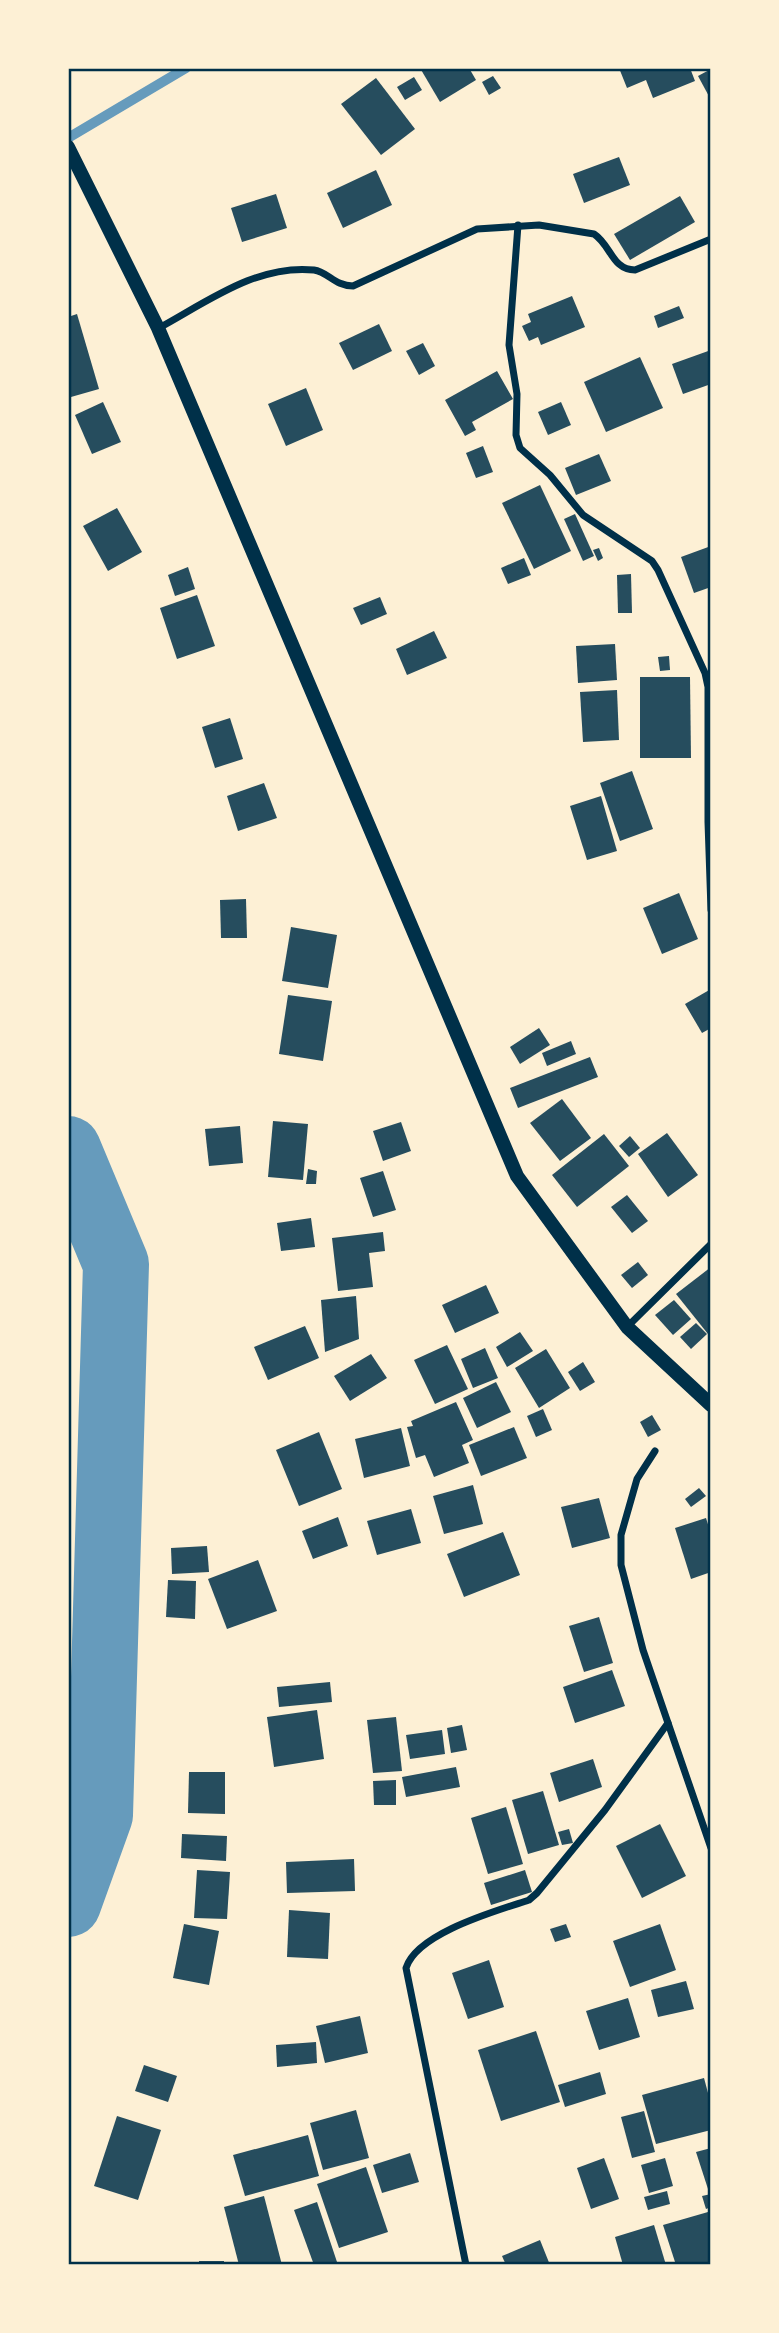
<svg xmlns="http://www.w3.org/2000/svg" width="779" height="2333" viewBox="0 0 779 2333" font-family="Inter,sans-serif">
<rect width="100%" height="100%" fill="#fdf0d5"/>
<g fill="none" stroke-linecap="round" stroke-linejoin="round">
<polyline stroke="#669bbc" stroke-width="10" points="68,138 186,68"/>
<polyline stroke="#669bbc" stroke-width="66" points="68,1149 116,1264 100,1815 68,1904"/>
</g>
<g fill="#264d5e">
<polygon points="420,68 469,68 476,80 440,102"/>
<polygon points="619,68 690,68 695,81 653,98 646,80 627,88"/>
<polygon points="711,69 711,100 698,76"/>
<polygon points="493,76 501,88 489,95 482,82"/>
<polygon points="414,77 422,90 405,100 397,87"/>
<polygon points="376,78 415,129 381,155 341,104"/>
<polygon points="619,157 630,185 584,203 573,174"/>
<polygon points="376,170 392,205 343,228 327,193"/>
<polygon points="276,194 287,228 242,242 231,208"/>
<polygon points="680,196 695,222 630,260 614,234"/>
<polygon points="572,296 585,327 541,345 538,337 529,341 522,326 531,322 528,314"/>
<polygon points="679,306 684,318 658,328 654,316"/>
<polygon points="77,314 99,389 71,397 68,387 68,317"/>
<polygon points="379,324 392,351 353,370 339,343"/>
<polygon points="423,343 435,366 419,375 406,351"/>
<polygon points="711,350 711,384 683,394 672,364"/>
<polygon points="640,357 663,408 606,432 584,382"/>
<polygon points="497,371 513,399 472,422 476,430 465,436 445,400"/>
<polygon points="306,388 323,430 286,446 268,404"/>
<polygon points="103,402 121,442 92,454 75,415"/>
<polygon points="561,402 571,425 548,435 538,412"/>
<polygon points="483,446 493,472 476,478 466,453"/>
<polygon points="599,454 611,481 576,495 565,468"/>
<polygon points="540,485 571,551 534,569 502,503"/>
<polygon points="117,508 142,552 108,571 83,526"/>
<polygon points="575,514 594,556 583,561 564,519"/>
<polygon points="711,546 711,587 694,593 681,557"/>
<polygon points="599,548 603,558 598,561 593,550"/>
<polygon points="524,558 531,575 508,584 501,568"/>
<polygon points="188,567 195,589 175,596 168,575"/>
<polygon points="631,574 632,613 618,613 617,575"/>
<polygon points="197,595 215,646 177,659 160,608"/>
<polygon points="380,597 387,614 361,625 353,608"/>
<polygon points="434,631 447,658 407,675 396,649"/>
<polygon points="615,644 617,680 578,683 576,646"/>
<polygon points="669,656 670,670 660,671 658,657"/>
<polygon points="640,677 690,677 691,758 640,758"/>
<polygon points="617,690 619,740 583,742 580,692"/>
<polygon points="230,718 243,759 215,768 202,727"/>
<polygon points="632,771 653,829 620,841 600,783"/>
<polygon points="264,783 277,818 238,831 227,796"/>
<polygon points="601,796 617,851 587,860 570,806"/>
<polygon points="679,893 698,939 662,954 643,908"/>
<polygon points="246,899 247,938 221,938 220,900"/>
<polygon points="291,927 337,935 328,988 282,981"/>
<polygon points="711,989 711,1028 702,1033 685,1004"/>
<polygon points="288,995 332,1001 323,1061 279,1054"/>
<polygon points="539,1028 550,1045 520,1064 510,1047"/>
<polygon points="571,1041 576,1054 547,1066 542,1053"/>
<polygon points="590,1057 598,1077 518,1108 510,1088"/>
<polygon points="562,1099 591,1138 560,1161 530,1123"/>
<polygon points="273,1121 308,1124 303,1180 268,1177"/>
<polygon points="401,1122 411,1151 383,1161 373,1131"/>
<polygon points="240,1126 243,1163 209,1166 205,1129"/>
<polygon points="667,1133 698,1175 668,1197 638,1154"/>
<polygon points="604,1134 629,1166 577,1207 552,1175"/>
<polygon points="630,1136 640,1148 629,1157 619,1146"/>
<polygon points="308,1169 317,1171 316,1184 306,1184"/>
<polygon points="383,1171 396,1210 373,1217 360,1178"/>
<polygon points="627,1195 648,1221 632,1233 611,1207"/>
<polygon points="311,1218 315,1247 281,1251 277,1223"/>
<polygon points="383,1232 385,1251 369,1253 373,1287 338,1291 332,1238"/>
<polygon points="638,1262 648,1275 632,1288 621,1275"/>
<polygon points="711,1267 711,1332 708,1334 676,1294"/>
<polygon points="486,1285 499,1313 455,1333 442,1305"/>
<polygon points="356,1296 359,1339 325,1352 321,1300"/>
<polygon points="674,1300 691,1319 673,1335 655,1315"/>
<polygon points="696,1323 707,1334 691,1349 680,1337"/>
<polygon points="305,1326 319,1358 268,1380 254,1347"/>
<polygon points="520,1332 533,1351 507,1367 496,1347"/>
<polygon points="447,1345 468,1389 435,1404 414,1360"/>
<polygon points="485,1348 498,1378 473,1388 461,1359"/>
<polygon points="546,1349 570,1388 539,1408 515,1368"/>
<polygon points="371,1354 387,1378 350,1401 334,1376"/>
<polygon points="583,1362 595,1382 580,1391 568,1372"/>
<polygon points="496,1382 511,1412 477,1428 463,1398"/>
<polygon points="456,1402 473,1440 462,1445 469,1463 434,1477 425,1455 416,1458 407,1427 413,1426 411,1421"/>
<polygon points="543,1409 552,1430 536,1437 527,1416"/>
<polygon points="652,1415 661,1430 648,1437 640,1422"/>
<polygon points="514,1427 527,1458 481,1476 469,1445"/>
<polygon points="401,1428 410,1466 364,1478 355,1439"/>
<polygon points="319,1432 342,1489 299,1506 276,1450"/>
<polygon points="473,1485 483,1524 444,1534 433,1496"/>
<polygon points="699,1488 706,1496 691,1507 685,1499"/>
<polygon points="599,1498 610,1538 572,1548 561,1507"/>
<polygon points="411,1509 421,1543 377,1555 367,1521"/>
<polygon points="338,1517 348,1546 313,1559 302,1531"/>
<polygon points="706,1518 711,1534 711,1572 691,1579 675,1528"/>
<polygon points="503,1532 520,1575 464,1597 447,1554"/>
<polygon points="207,1546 209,1572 172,1574 171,1548"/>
<polygon points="258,1560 277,1611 227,1629 208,1579"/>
<polygon points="168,1580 196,1581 195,1619 166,1617"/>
<polygon points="599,1617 613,1663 584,1672 569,1626"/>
<polygon points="612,1670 625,1706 575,1723 563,1687"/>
<polygon points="330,1682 332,1702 279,1707 277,1687"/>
<polygon points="317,1710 324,1759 274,1767 267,1717"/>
<polygon points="396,1717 402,1771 373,1773 367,1720"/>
<polygon points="462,1725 467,1750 451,1753 447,1728"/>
<polygon points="442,1730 445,1754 410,1759 406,1735"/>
<polygon points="593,1759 602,1787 559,1802 550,1773"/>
<polygon points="456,1767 460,1787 406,1797 402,1777"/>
<polygon points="189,1772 225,1772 225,1814 188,1813"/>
<polygon points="396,1780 396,1805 374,1805 373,1781"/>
<polygon points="543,1791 559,1845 528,1854 512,1800"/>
<polygon points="506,1807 523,1864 488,1874 471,1818"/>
<polygon points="660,1824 686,1876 642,1898 616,1846"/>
<polygon points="569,1829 573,1843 562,1845 558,1832"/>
<polygon points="182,1834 227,1836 226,1861 181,1858"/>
<polygon points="354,1859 355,1891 287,1893 286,1862"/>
<polygon points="197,1870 230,1872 227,1919 194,1918"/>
<polygon points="525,1870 532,1892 491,1905 484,1883"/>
<polygon points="289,1910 330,1913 328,1959 287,1957"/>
<polygon points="184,1924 219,1931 209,1985 173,1978"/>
<polygon points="566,1924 571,1937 555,1942 550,1929"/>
<polygon points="660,1924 676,1970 630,1987 613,1941"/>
<polygon points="489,1960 504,2007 468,2019 452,1973"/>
<polygon points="686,1981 694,2009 658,2017 651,1990"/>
<polygon points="628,1998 640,2037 599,2050 586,2011"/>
<polygon points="360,2016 368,2053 325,2063 316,2026"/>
<polygon points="536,2031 560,2102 501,2121 478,2050"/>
<polygon points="316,2042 317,2063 277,2067 276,2045"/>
<polygon points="144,2065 177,2076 168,2102 135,2091"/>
<polygon points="600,2072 606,2094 565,2107 558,2085"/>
<polygon points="704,2078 711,2104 711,2130 656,2144 642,2095"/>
<polygon points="356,2110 369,2158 323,2170 310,2123"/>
<polygon points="644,2111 655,2152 632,2158 621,2117"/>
<polygon points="117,2116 161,2130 138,2200 94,2186"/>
<polygon points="308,2135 319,2176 245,2196 233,2155"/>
<polygon points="711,2148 711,2188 708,2189 696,2152"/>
<polygon points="410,2153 419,2182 382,2193 373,2165"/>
<polygon points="604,2158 619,2199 591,2209 577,2168"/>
<polygon points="665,2158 673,2186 649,2193 641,2165"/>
<polygon points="366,2167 388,2232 339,2248 317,2184"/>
<polygon points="667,2191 670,2204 648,2210 644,2197"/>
<polygon points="711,2194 711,2207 706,2209 702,2196"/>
<polygon points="264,2196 282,2265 239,2265 224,2207"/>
<polygon points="317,2202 338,2265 314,2265 294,2210"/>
<polygon points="708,2212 711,2220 711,2265 676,2265 663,2225"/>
<polygon points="654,2225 666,2265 623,2265 615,2237"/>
<polygon points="540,2240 550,2265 506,2265 502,2256"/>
<rect x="199" y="2261" width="25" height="4"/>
</g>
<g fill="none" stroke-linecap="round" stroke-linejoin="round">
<g stroke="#003049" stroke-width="7">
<polyline points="518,225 509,345 517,394 516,435 520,448 550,475 583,515 652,561 658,570 705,673 708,687 708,822 711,910"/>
<path d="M 159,328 C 207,302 257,264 314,270 C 328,272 335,286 353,286 L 477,229 L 539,225 L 594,234 C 611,245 612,270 635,270 L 711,239"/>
<polyline points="627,1327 711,1244"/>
<polyline points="668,1723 711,1848"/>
<path d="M 466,2265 L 406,1968 C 417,1933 496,1911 529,1900 L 537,1893 L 605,1810 L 668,1723 L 643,1650 L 621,1565 L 621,1535 L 637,1479 L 655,1451"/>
</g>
<polyline stroke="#003049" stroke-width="14" points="68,147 158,328 517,1176 627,1327 711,1405"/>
</g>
<rect width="779" height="2333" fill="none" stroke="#fdf0d5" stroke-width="140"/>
<rect x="70" y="70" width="639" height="2193" fill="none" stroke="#003049" stroke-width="2.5"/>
</svg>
